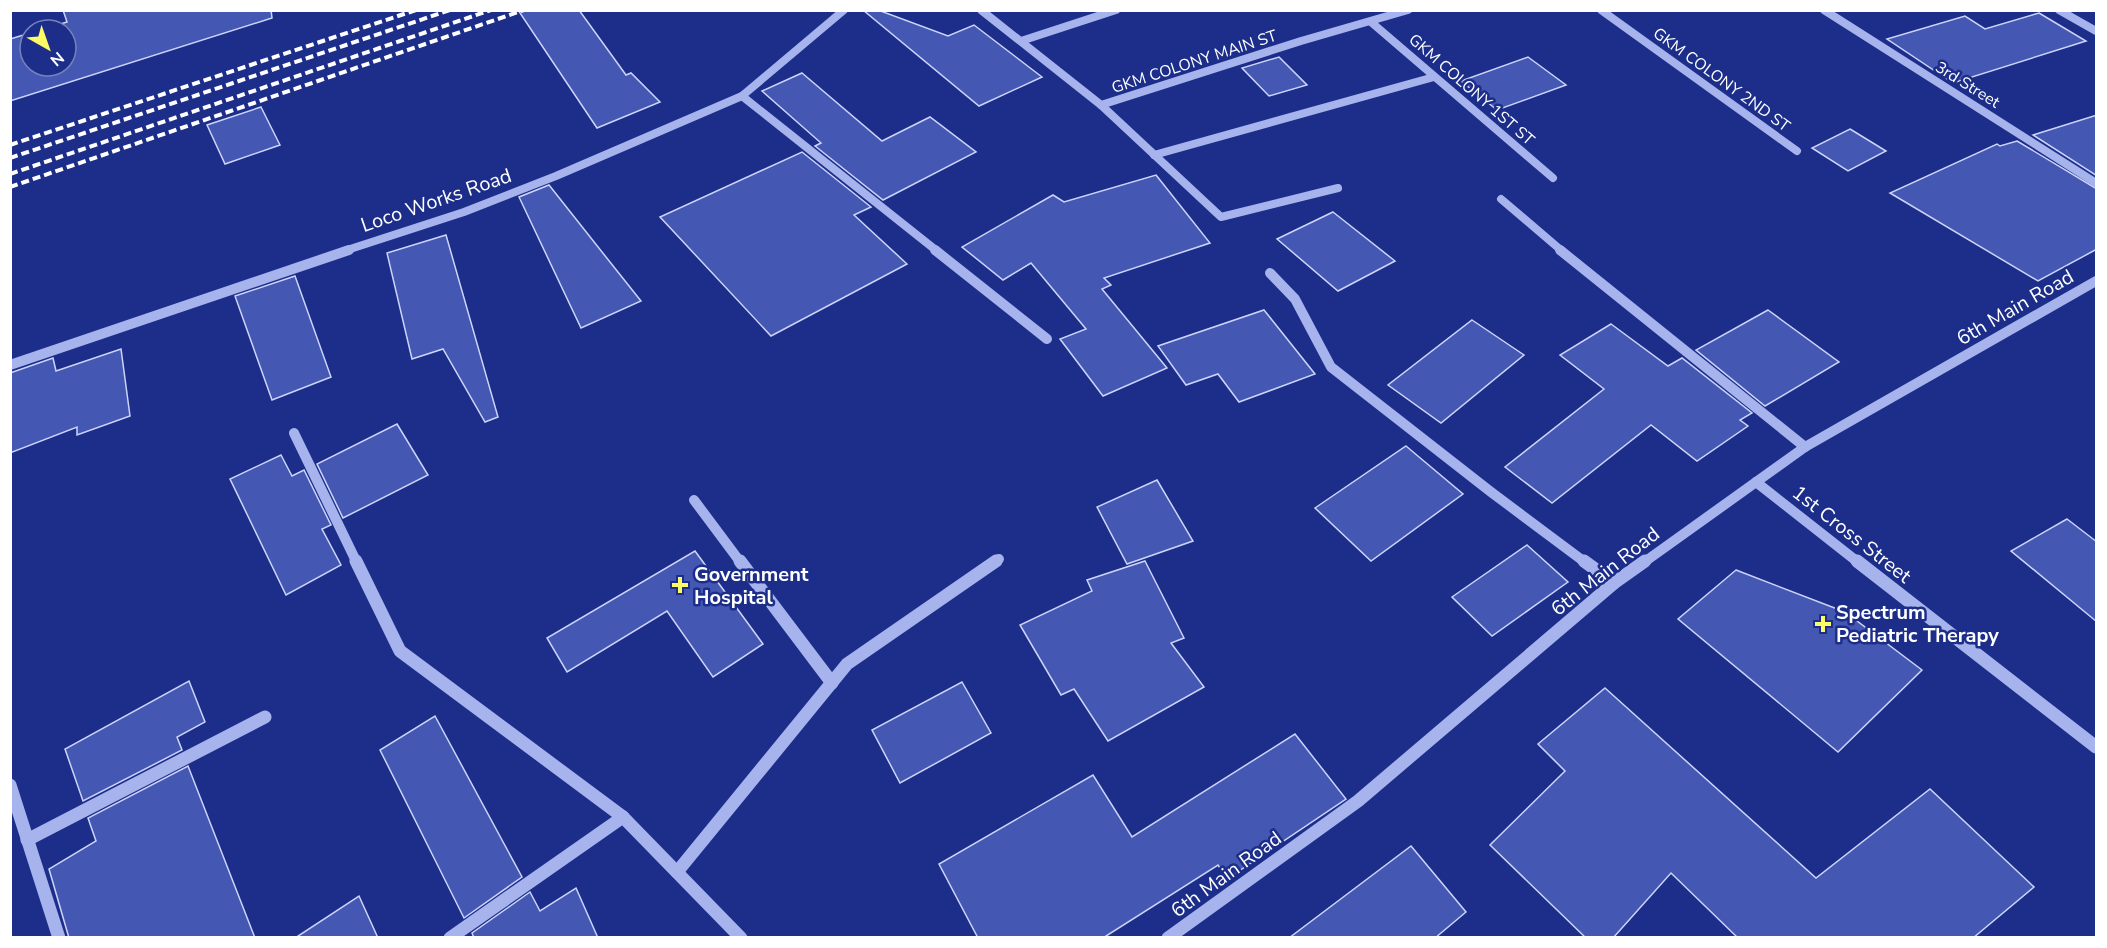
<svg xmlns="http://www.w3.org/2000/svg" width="2107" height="948" viewBox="0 0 2107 948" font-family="'Nunito Sans',sans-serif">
<rect width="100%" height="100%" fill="#1c2e8a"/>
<g fill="#4457b2" stroke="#cdd4f9" stroke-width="1.5">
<polygon points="63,10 271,10 272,18 10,101 10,39 30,33 30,66 66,66 66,30 41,30 67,22"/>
<polygon points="518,10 579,10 626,75 631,73 660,102 597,128"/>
<polygon points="863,10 878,10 948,36 974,25 1042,77 979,106"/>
<polygon points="2039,13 2086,41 1953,83 1887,39 1965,16 1985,29"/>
<polygon points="1279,57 1307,85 1269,96 1242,68"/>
<polygon points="1528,57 1566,85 1497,110 1461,81"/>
<polygon points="802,73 882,141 930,117 976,152 883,200 815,146 821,143 762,91"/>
<polygon points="261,107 280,145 225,164 207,125"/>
<polygon points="2097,115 2097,176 2033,135"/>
<polygon points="1850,129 1886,151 1848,171 1812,148"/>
<polygon points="2017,141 2097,189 2097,249 2038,281 1890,193 1997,144 2000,146"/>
<polygon points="802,152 871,207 854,215 907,264 771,336 660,217"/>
<polygon points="1156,175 1210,243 1104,278 1111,285 1102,289 1167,368 1103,396 1060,339 1086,329 1031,263 1003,280 962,247 1053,195 1064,202"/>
<polygon points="549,185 606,257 641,301 581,328 519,197"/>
<polygon points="1333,212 1395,261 1338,291 1277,239"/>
<polygon points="446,235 498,417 485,422 443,349 412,359 387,253"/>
<polygon points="295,276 331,377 272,400 235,296"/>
<polygon points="1264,310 1315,374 1239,402 1218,374 1186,385 1158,346"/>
<polygon points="1768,310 1839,362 1765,406 1696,350"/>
<polygon points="1472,320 1524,355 1441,423 1388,385"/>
<polygon points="1611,324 1668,366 1682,358 1752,413 1740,420 1748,426 1697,461 1651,425 1552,503 1505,467 1604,389 1560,355"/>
<polygon points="121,349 130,416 77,435 77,427 10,453 10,373 53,358 56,371"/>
<polygon points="397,424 428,475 343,518 317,464"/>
<polygon points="1406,446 1463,494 1371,561 1315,508"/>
<polygon points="281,455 292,476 304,470 331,525 322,529 341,565 286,595 230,479"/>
<polygon points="1157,480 1193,541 1127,564 1097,507"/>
<polygon points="2067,519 2097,542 2097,622 2011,551"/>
<polygon points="1527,545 1568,582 1492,636 1452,597"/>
<polygon points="695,551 763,644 713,677 667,611 567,672 547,638"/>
<polygon points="1145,561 1184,638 1171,643 1204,687 1108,741 1074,689 1061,695 1020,625 1092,591 1087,580"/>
<polygon points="1736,570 1845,612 1922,670 1838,752 1678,619"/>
<polygon points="189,681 205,722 177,737 182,750 83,801 65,749"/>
<polygon points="962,682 991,733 900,783 872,730"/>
<polygon points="1605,688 1816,878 1930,789 2034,887 1973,938 1738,938 1671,873 1613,938 1586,938 1490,845 1565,771 1538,744"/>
<polygon points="435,716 522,877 464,918 380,750"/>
<polygon points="1295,734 1346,799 1227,879 1218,865 1103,938 978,938 939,864 1093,775 1132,837"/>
<polygon points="188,766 255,938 69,938 49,869 96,841 88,818"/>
<polygon points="1411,846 1466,912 1435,938 1289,938"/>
<polygon points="576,888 598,938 474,938 472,933 530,892 540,911"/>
<polygon points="359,896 378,938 295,938"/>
</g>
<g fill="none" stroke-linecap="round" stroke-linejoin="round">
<g stroke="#a7b3ec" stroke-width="8">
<polyline points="981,10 1101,105 1301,41 1408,10"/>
<polyline points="1601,10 1797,151"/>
<polyline points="1824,10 2096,183"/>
<polyline points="2059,10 2096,31"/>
<polyline points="1371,22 1553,178"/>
<polyline points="1021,41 1116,10"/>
<polyline points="742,96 937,251"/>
<polyline points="1101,105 1221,217 1338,188"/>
<polyline points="1154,155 1434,77"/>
<polyline points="1501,199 1562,251"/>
<polyline points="344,251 464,212 556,176 742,96 844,10"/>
</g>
<g stroke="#a7b3ec" stroke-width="10">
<polyline points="935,250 1047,339"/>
<polyline points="1560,250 1805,447"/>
<polyline points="1270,273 1295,299 1331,367 1491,492 1586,563"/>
<polyline points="10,365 349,250"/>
<polyline points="294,433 357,563"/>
<polyline points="1756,482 1859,563"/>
<polyline points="694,500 741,563"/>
<polyline points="994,563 999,559"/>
<polyline points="1643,563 1805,447 2096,281"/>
</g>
<g stroke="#a7b3ec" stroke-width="13">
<polyline points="356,561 400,651 623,817"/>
<polyline points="740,561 832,683"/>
<polyline points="1584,561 1614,583"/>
<polyline points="1857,561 2096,747"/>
<polyline points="10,785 59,938"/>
<polyline points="27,840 265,717"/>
<polyline points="677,872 847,664 996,561"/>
<polyline points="450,938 623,817 741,938"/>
<polyline points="1168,938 1358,801 1614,583 1645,561"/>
</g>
<g stroke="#fff" stroke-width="4" stroke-dasharray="8 4" stroke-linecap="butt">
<polyline points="10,145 416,10"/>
<polyline points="10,158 450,10"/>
<polyline points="10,174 491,10"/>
<polyline points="10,187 524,10"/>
</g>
</g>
<g fill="#fdfb65" stroke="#1c2e8a" stroke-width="2">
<path d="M677 576h6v6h6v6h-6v6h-6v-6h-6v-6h6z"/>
<path d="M1820 615h6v6h6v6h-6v6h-6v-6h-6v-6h6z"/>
</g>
<g text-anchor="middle" stroke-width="5" stroke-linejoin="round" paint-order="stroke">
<g font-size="16" fill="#fff" stroke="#1c2e8a">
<text transform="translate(1194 61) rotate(-18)" y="6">GKM COLONY MAIN ST</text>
<text transform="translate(1722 79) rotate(36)" y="6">GKM COLONY 2ND ST</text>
<text transform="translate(1968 84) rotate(32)" y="6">3rd Street</text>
<text transform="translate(1472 89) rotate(41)" y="6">GKM COLONY 1ST ST</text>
</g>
<g font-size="20" fill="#fff" stroke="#1c2e8a">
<text transform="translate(436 200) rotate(-19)" y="7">Loco Works Road</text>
<text transform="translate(2015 307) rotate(-30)" y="7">6th Main Road</text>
<text transform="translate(1852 534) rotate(38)" y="7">1st Cross Street</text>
<text transform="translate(1605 571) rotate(-38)" y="7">6th Main Road</text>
<text transform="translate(1226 874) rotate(-36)" y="7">6th Main Road</text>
</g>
<g font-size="20" font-weight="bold" fill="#fff" stroke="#1c2e8a" text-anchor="start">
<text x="694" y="581">Government<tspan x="694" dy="23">Hospital</tspan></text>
<text x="1836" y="619">Spectrum<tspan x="1836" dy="23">Pediatric Therapy</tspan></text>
</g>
</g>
<rect width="2107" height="948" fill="none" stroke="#ffffff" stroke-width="24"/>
<g transform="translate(48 48) rotate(140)"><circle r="28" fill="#1c2e8a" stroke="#7782b9" stroke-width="1.5"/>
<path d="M0-4.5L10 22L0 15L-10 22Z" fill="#fdfb65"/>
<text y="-9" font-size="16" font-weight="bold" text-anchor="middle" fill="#ffffff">N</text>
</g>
</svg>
